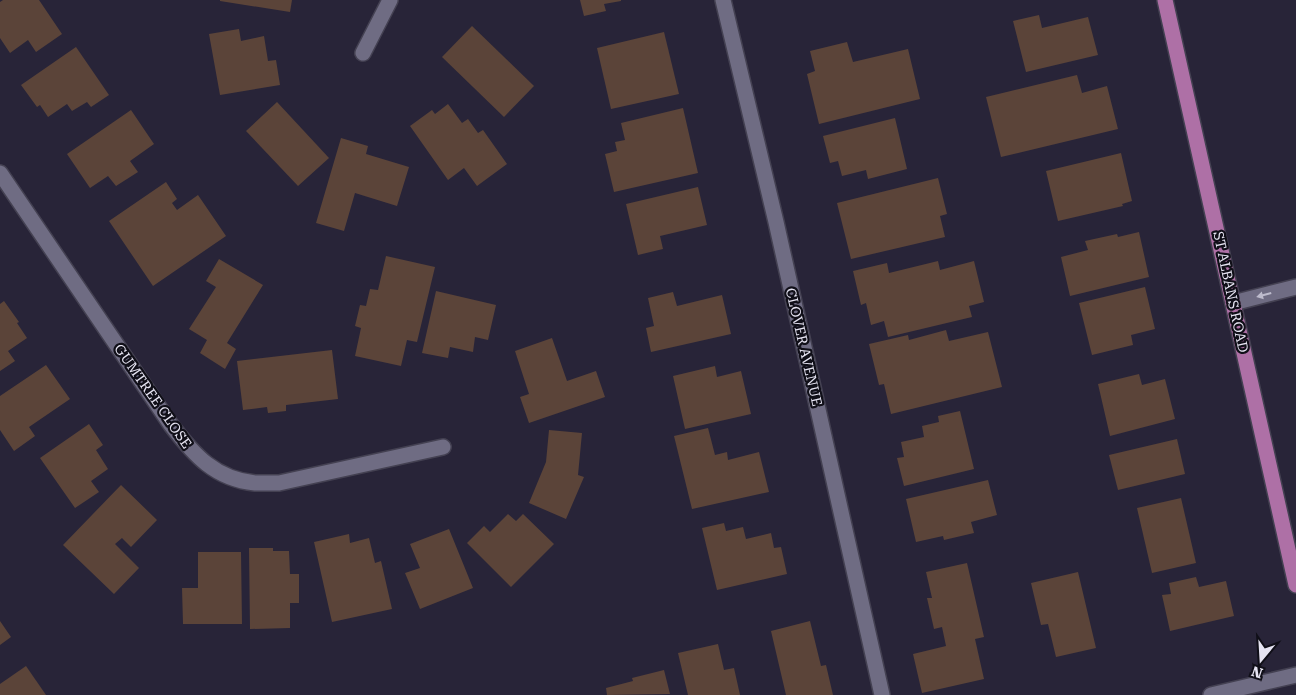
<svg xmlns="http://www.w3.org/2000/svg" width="1296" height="695" viewBox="0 0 1296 695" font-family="'Roboto Serif',serif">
<rect width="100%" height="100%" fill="#282438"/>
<g fill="#5b4439">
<polygon points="3,0 39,0 62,34 36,52 28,40 10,53 0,38 0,2"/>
<polygon points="220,0 292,0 290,12 220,1"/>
<polygon points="580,0 621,0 621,1 604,4 606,11 584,16"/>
<polygon points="1039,15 1042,28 1088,17 1098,55 1026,72 1013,21"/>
<polygon points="472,26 534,86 504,117 442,57"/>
<polygon points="239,29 241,41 264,36 268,61 276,60 280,85 220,95 209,34"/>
<polygon points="664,32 679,94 611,109 597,48"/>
<polygon points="847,42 853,62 908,49 920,99 819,124 807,74 815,71 810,51"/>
<polygon points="76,47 109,95 91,107 87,102 72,111 67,104 48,117 40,105 37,107 21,85"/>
<polygon points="1077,75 1082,93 1107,86 1118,129 1001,157 986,97"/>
<polygon points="277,102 329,158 298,186 246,131"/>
<polygon points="448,104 462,123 468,119 478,133 483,130 507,164 477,186 464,168 448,180 410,126 432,110 435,114"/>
<polygon points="683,108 698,173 614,192 605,154 617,151 615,142 625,140 621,123"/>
<polygon points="131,110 154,144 130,161 138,172 116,186 108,176 90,188 67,154"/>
<polygon points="895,118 907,169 868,179 866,170 842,176 838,161 830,163 823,136"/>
<polygon points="341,138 368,146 366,154 409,167 397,206 355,193 344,231 316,223"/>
<polygon points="1121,153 1132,201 1122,204 1123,206 1058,221 1046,171"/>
<polygon points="938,178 947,214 940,216 945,237 851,259 837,203"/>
<polygon points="166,182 177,199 172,203 177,210 198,195 226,236 153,286 109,221"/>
<polygon points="698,187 707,225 660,236 663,249 638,255 626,204"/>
<polygon points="1139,232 1149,277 1070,296 1061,257 1088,250 1085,241 1117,234 1118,237"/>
<polygon points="386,256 435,267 417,342 407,340 401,366 355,356 361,328 355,326 360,305 366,306 370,289 378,290"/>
<polygon points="219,259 263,285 227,343 236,349 225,369 200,353 207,340 189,329 216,287 206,281"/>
<polygon points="938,261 940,270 974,261 984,302 969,306 972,317 888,337 884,321 871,325 866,303 861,305 853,271 887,263 889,273"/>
<polygon points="1145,287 1155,329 1131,335 1133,345 1092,355 1079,303"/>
<polygon points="436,291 496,305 488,340 475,337 473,352 450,347 448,358 422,353"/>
<polygon points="673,292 677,306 722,295 731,334 651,352 646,328 654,326 648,298"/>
<polygon points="4,301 19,322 17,323 27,338 8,351 15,361 0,371 0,304"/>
<polygon points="946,330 949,341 988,332 1002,387 891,414 884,384 879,385 869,344 908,335 909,340"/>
<polygon points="552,338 567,381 596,371 605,397 529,423 520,397 529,394 515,351"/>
<polygon points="332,350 338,399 286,405 286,411 268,413 267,407 243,410 237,361"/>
<polygon points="46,365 70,399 29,427 35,436 14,451 0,430 0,396"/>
<polygon points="715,366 717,377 741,371 751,414 685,429 673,376"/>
<polygon points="1139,374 1142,385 1165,379 1175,419 1110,436 1098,384"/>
<polygon points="960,411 974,469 904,486 897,458 904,457 901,442 924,437 922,426 939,422 938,416"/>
<polygon points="89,424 103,445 96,450 108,469 91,481 99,492 75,508 40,458"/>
<polygon points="708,428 715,455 727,452 728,460 759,452 769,492 692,509 674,436"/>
<polygon points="549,430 582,433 578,475 584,477 566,519 529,503 546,462"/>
<polygon points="1177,439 1185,474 1118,490 1109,455"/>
<polygon points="988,480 997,515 971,522 974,533 944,540 943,536 916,542 906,499"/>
<polygon points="121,485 157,520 131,547 122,538 115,544 139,568 114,594 63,545"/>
<polygon points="1181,498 1196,563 1152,573 1137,508"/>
<polygon points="508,514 516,521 523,514 554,544 511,587 467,543 484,526 490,532"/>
<polygon points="724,523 726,531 743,527 746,539 771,533 774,548 781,547 787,574 717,590 702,528"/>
<polygon points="449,529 473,588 420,609 405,573 420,568 410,544"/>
<polygon points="349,534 350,543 369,538 375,563 381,561 392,609 332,622 314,542"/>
<polygon points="249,548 273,548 273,551 289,551 290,574 299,574 299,603 290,603 290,628 250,629"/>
<polygon points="198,552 241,552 242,624 183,624 182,588 198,588"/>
<polygon points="967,563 984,637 975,639 984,679 922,693 913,654 946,646 942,627 934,629 927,598 932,598 926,572"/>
<polygon points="1078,572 1096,648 1056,657 1048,624 1041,625 1031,583"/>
<polygon points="1196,577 1199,587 1226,581 1234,616 1170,631 1162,595 1171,594 1169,583"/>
<polygon points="0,621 11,637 0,645"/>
<polygon points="810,621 821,666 826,665 833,695 786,695 771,631"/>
<polygon points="718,644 724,670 734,668 740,695 688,695 678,653"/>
<polygon points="26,666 46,695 0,695 0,684"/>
<polygon points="664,670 670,694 607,695 606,688 633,681 632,678"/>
</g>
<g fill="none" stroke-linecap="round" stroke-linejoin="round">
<defs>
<g id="minor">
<polyline points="723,0 776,222 882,695"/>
<polyline points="363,53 390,0"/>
<path d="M 0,173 L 171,425 C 194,455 215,479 255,483 C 263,483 271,483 279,483 L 443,447"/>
<polyline points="1233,303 1296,287"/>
<polyline points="1211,695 1296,675"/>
</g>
<polyline id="major" points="1165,0 1296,585"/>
</defs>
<use href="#minor" stroke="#444152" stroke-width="18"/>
<use href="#major" stroke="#444152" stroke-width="18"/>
<use href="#minor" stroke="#6f6c83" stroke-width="15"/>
<use href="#major" stroke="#ae70a6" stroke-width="15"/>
</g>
<defs><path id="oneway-solid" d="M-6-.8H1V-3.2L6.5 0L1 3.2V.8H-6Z" transform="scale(1.25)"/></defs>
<use fill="#bdbbcc" href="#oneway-solid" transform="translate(1264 295) rotate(165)"/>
<g text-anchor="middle" stroke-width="4.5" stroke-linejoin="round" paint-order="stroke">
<g font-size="14" fill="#e7e5f3" stroke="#100f18">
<text transform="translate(1231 292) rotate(78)" y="5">ST ALBANS ROAD</text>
<text transform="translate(804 347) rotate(77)" y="5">CLOVER AVENUE</text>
<text transform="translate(153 396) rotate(55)" y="5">GUMTREE CLOSE</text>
</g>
</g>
<g transform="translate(1261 660) rotate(198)" stroke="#100f18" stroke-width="4" paint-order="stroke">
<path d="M0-4L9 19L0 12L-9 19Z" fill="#e7e5f3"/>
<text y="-8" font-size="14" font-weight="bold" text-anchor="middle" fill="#e7e5f3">N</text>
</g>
</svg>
